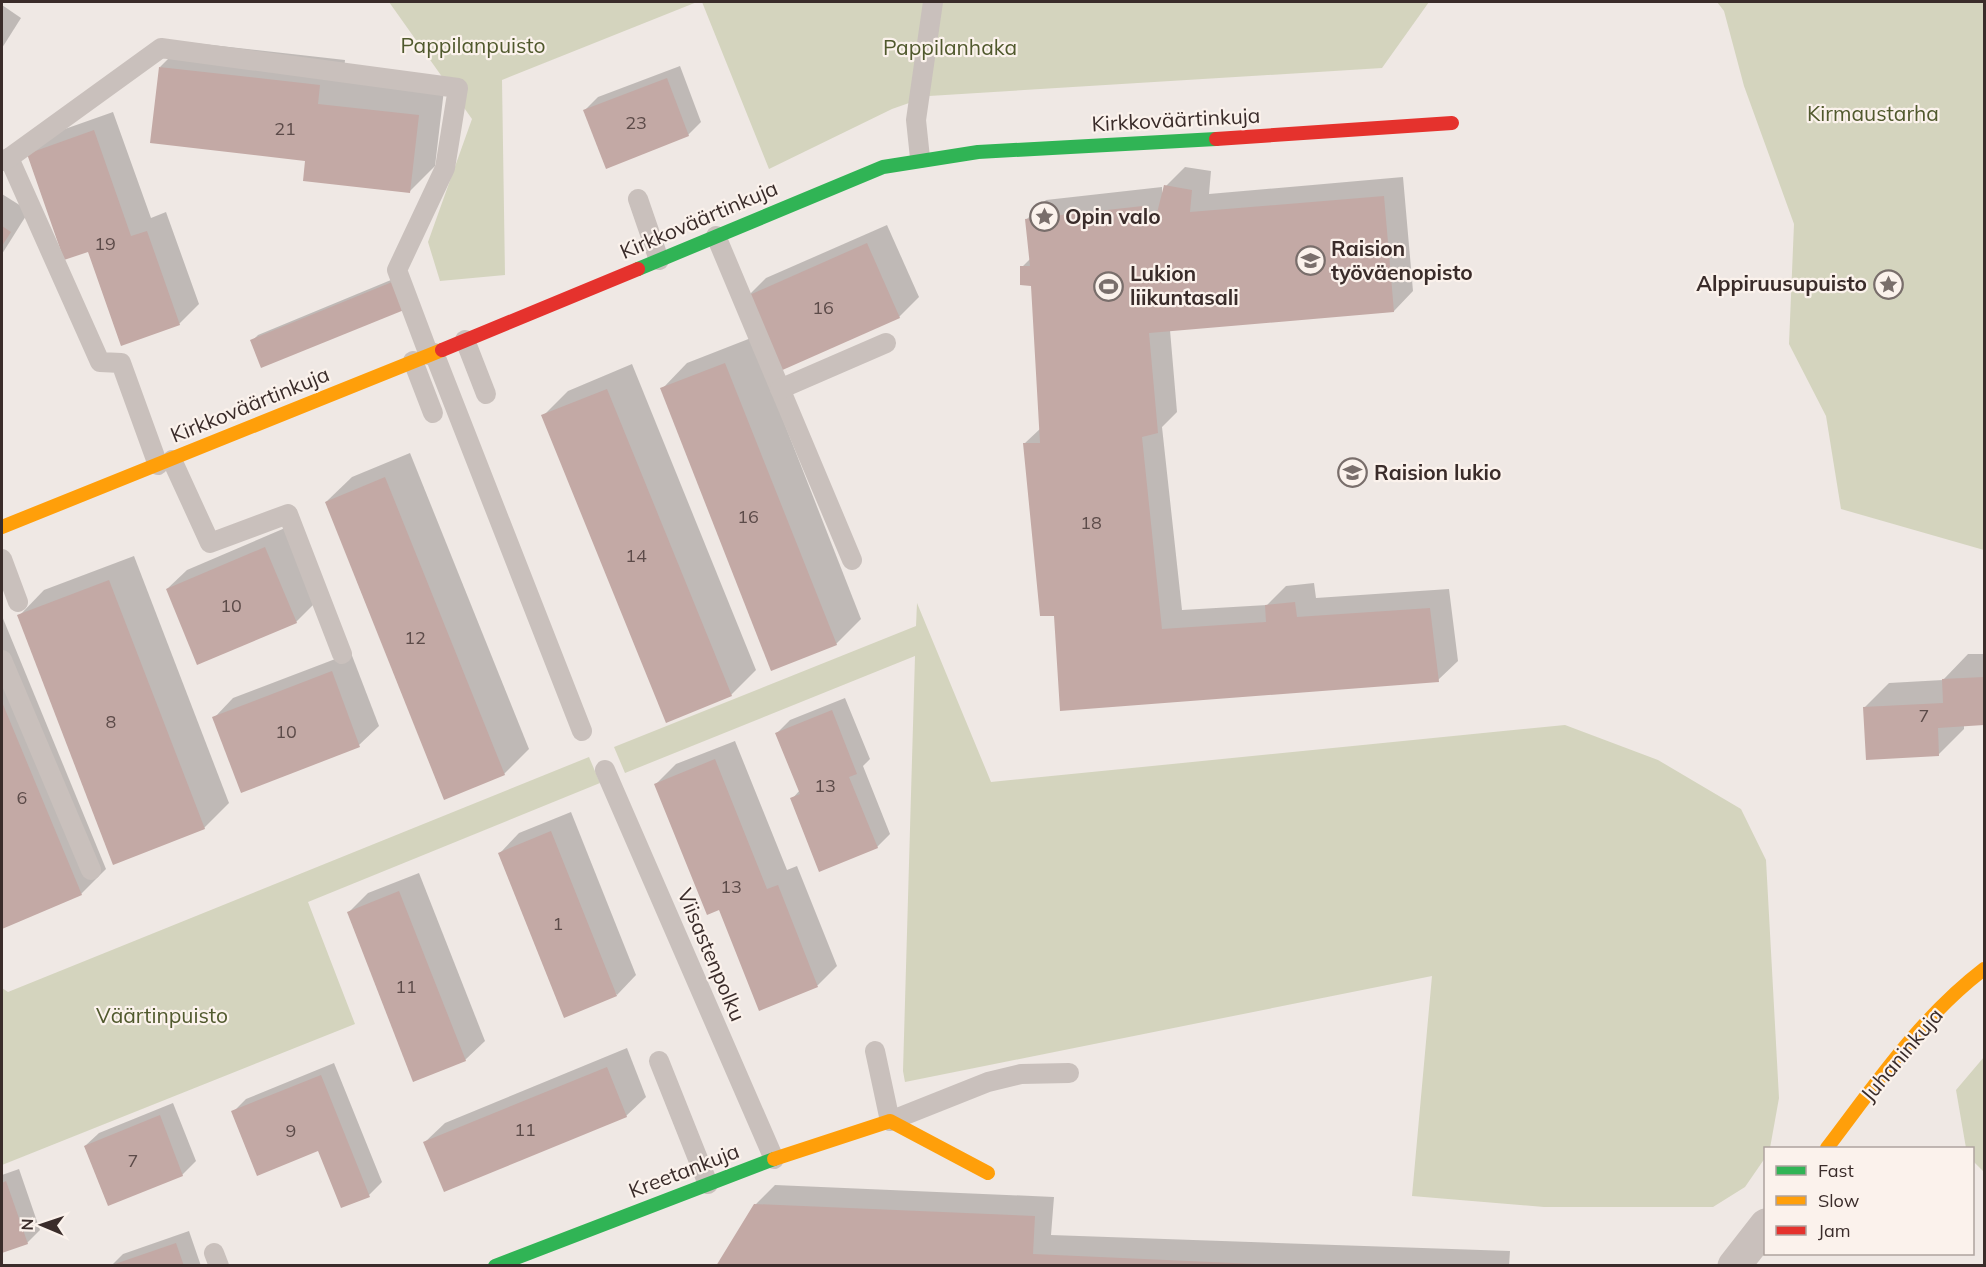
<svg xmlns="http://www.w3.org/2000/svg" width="1986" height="1267" viewBox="0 0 1986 1267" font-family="Mulish,sans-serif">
<rect width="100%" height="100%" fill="#efe8e4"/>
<g fill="#d4d4be">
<polygon points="389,2 697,2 502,80 505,275 440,281 428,242 472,119"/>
<polygon points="702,2 1429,2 1382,68 929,96 892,109 769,169"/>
<polygon points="1717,2 1984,2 1984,550 1841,509 1826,416 1789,344 1794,224 1744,86 1724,11"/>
<polygon points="917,603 991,782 1565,725 1658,760 1741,809 1766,860 1779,1098 1770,1148 1766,1148 1765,1158 1745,1187 1713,1207 1544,1207 1412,1196 1432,976 905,1082 903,1071 915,656 625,773 614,747 916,626"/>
<polygon points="589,757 600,783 308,902 355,1024 2,1165 2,988 8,992"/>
<polygon points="1984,1057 1984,1172 1973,1161 1972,1148 1966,1148 1956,1090"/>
</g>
<g fill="#0003">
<polygon points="2,5 21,18 2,48"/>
<polygon points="185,42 345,60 343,79 444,90 435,166 410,191 307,159 160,67"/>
<polygon points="680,66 701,122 688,135 585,110 598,97"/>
<polygon points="113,112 151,218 166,212 199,304 179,324 28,155 48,135"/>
<polygon points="1185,167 1211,171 1209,194 1403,177 1413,291 1394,311 1170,330 1177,412 1162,427 1182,610 1267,605 1286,586 1314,583 1316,598 1449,589 1458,661 1438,680 1055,615 1025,443 1041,428 1032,284 1022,267 1031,258 1027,219 1046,200 1162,187 1162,195 1166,186"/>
<polygon points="2,194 29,211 2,254"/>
<polygon points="887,225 919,297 899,317 747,297 766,278"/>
<polygon points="403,275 415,300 252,341 258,335"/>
<polygon points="751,338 861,619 836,644 662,389 687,363"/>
<polygon points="632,364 756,670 731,695 543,416 568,391"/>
<polygon points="410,453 529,749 504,774 326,502 352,477"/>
<polygon points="285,528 316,602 296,622 167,589 187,570"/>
<polygon points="134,556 229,803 204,828 19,616 44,590"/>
<polygon points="2,616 106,869 81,894 2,927"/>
<polygon points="351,653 379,726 359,745 242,791 214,718 233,698"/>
<polygon points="1968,654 1984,654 1984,724 1964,725 1964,729 1939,754 1864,708 1889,683 1943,680"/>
<polygon points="845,698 870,759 863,766 890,834 877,847 792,799 800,790 777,733 790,720"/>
<polygon points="735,741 787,870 797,866 837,966 818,985 760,1009 719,908 656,784 676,764"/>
<polygon points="571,812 636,975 617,995 500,853 519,833"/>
<polygon points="419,873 485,1041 465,1060 348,913 368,893"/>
<polygon points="627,1048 646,1097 626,1116 425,1142 445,1123"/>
<polygon points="334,1063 382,1182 369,1195 319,1149 233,1112 246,1099"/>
<polygon points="173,1103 196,1161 182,1175 85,1146 99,1133"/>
<polygon points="19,1169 40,1230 27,1243 2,1252 2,1175"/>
<polygon points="775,1185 1054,1197 1051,1235 1510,1251 1509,1266 718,1266 755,1205"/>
<polygon points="189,1231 201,1266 111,1266 123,1254"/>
</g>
<g fill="#c3a9a5">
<polygon points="159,67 320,85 318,104 419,115 410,193 303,181 305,161 150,143"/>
<polygon points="667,78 689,136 606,169 583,110"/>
<polygon points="94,130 131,236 147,231 180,325 121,346 88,252 64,260 27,154"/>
<polygon points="1164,185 1192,190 1190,212 1384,196 1394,312 1149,333 1158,433 1142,437 1162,629 1266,622 1265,605 1295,602 1297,617 1430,608 1439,682 1060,711 1054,616 1040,616 1023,443 1040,443 1031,286 1020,285 1020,266 1030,266 1025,219 1143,206 1143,216 1156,217"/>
<polygon points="2,226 11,232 2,246"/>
<polygon points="867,243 900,318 778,372 745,297"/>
<polygon points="397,280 409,308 261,368 250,340"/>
<polygon points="725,363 837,645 771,671 660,388"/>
<polygon points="607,389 732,696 666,723 541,415"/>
<polygon points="385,477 505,775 444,800 325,502"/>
<polygon points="265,547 297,623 197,665 166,589"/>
<polygon points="109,580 205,829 113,865 17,615"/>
<polygon points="332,671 360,747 241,793 212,717"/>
<polygon points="1984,677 1984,725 1938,728 1939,756 1866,760 1863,707 1943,703 1942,679"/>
<polygon points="2,702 82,895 2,929"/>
<polygon points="832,710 857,774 849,777 878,848 819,872 790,798 800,794 775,733"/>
<polygon points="715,759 767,889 778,885 818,987 759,1011 719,910 707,915 654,784"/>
<polygon points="551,831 617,996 564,1018 498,853"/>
<polygon points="399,891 466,1061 413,1082 347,912"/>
<polygon points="607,1067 627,1117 444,1192 423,1142"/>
<polygon points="321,1075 370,1197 341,1208 318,1151 257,1176 231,1111"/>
<polygon points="160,1115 183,1176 108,1206 84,1146"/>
<polygon points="6,1181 28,1244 2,1253 2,1183"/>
<polygon points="754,1204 1035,1216 1033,1254 1299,1266 716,1266"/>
<polygon points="176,1243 184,1266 112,1266 112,1265"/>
</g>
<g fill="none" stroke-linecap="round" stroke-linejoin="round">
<g stroke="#c9c0bc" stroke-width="20">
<polyline points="9,158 100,362 121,363 158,465"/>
<polyline points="920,158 916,120 933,2"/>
<polyline points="2,161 9,158 161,48 458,88 445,168 397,270 429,355"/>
<polyline points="638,199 659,260"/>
<polyline points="716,236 852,560"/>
<polyline points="465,340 486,394"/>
<polyline points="434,353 582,731"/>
<polyline points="413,361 433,413"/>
<polyline points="780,389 886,343"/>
<polyline points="172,460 210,543 288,514 342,654"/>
<polyline points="2,559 18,602"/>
<polyline points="2,660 91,870"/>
<polyline points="605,770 774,1159"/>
<polyline points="875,1051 890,1121 988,1082 1021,1074 1069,1073"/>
<polyline points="659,1061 708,1184"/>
<polyline points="214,1253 219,1266"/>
</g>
<polyline stroke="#c9c0bc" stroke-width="33" points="1734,1266 1766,1225"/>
<g stroke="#30b455" stroke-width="14">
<polyline points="638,269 883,167 978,152 1216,139"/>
<polyline points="495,1266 774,1159"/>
</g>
<g stroke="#ff9f0a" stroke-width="14">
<polyline points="2,527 442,350"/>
<path d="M 1827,1148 C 1875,1085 1920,1018 1984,969"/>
<polyline points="774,1159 890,1121 988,1173"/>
</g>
<g stroke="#e5322d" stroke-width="14">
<polyline points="1216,139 1452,123"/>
<polyline points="442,350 638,269"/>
</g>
</g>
<defs>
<symbol id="sight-ring" viewBox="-11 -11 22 22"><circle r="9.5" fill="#fbf2ec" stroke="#796e6b" stroke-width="1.5"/><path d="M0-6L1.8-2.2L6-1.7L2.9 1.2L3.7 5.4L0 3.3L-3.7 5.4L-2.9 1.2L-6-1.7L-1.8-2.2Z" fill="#796e6b"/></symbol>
<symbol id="school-ring" viewBox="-11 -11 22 22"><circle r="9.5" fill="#fbf2ec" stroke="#796e6b" stroke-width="1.5"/><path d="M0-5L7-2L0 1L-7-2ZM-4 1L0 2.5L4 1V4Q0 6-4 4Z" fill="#796e6b"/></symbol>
<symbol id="stadium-ring" viewBox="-11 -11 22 22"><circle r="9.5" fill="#fbf2ec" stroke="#796e6b" stroke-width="1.5"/><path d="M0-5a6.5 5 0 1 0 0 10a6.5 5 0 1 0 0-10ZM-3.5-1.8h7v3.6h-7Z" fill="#796e6b"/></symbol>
</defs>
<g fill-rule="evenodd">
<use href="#sight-ring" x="1028" y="200" width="33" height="33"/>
<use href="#school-ring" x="1294" y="244" width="33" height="33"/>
<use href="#sight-ring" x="1872" y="268" width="33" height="33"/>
<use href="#stadium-ring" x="1092" y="270" width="33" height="33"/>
<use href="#school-ring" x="1336" y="456" width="33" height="33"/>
</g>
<g text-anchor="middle" stroke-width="4.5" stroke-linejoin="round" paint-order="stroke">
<g font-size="18" fill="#5c4b49">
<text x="636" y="129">23</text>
<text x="285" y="135">21</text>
<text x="105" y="250">19</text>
<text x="823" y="314">16</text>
<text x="748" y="523">16</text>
<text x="1091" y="529">18</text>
<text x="636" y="562">14</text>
<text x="231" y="612">10</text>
<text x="415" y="644">12</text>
<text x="1924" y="722">7</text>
<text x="111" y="728">8</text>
<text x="286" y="738">10</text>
<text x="825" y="792">13</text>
<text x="22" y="804">6</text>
<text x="731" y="893">13</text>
<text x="558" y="930">1</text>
<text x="406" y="993">11</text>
<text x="525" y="1136">11</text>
<text x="291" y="1137">9</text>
<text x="133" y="1167">7</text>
</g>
<g font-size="21" fill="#50592d" stroke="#fbf2ec">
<text x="473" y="53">Pappilanpuisto</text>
<text x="950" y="55">Pappilanhaka</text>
<text x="1873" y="121">Kirmaustarha</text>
<text x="162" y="1023">Väärtinpuisto</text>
</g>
<g font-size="21" fill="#3a2c2a" stroke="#fbf2ec">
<text transform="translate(1176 120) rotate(-3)" y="7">Kirkkoväärtinkuja</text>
<text transform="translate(699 220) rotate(-23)" y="7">Kirkkoväärtinkuja</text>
<text transform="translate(250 405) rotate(-22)" y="7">Kirkkoväärtinkuja</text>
<text transform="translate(711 955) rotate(67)" y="7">Viisastenpolku</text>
<text transform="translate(1902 1055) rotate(-50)" y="7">Juhaninkuja</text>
<text transform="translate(684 1171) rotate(-21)" y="7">Kreetankuja</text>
</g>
<g font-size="21" font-weight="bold" fill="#3a2c2a" stroke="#fbf2ec" text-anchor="start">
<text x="1065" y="224">Opin valo</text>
<text x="1331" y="256">Raision<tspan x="1331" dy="24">työväenopisto</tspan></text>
<text x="1130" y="281">Lukion<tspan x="1130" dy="24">liikuntasali</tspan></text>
<text x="1867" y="291" text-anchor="end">Alppiruusupuisto</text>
<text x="1374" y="480">Raision lukio</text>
</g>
</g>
<rect width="1986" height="1267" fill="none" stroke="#3a2c2a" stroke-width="6"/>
<rect x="1764" y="1147" width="210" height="108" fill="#fbf2ec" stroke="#aea39e" stroke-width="1.5"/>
<rect x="1776" y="1166" width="30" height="9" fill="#30b455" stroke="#aea39e" stroke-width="1.5"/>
<text x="1818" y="1177" font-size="18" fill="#3a2c2a">Fast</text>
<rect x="1776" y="1196" width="30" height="9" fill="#ff9f0a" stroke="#aea39e" stroke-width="1.5"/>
<text x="1818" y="1207" font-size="18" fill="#3a2c2a">Slow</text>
<rect x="1776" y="1226" width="30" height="9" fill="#e5322d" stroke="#aea39e" stroke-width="1.5"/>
<text x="1818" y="1237" font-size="18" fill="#3a2c2a">Jam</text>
<g transform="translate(42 1225) rotate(272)" stroke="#fbf2ec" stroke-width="4.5" paint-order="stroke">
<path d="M0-4.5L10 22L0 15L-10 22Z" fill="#3a2c2a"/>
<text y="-9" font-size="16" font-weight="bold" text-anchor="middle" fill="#3a2c2a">N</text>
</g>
</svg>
